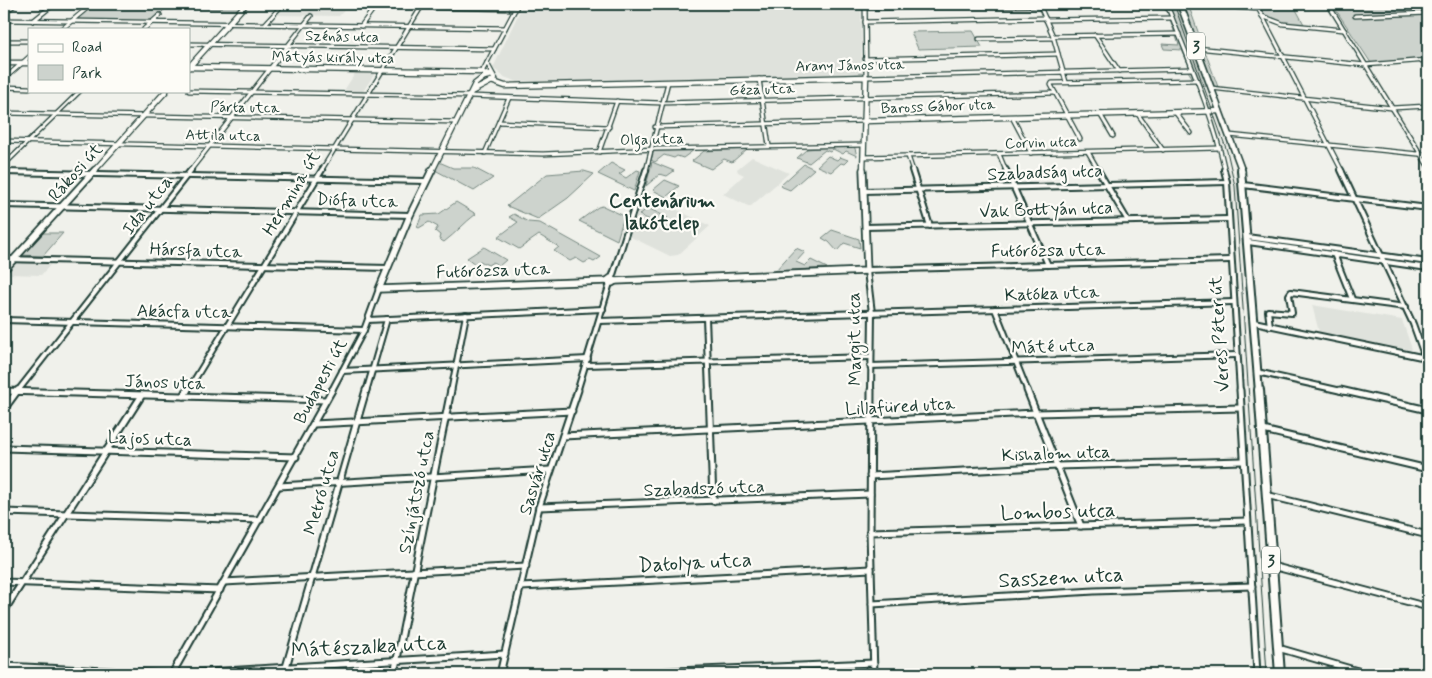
<svg xmlns="http://www.w3.org/2000/svg" width="1432" height="678" viewBox="0 0 1432 678" font-family="Mynerve,sans-serif">
<rect width="100%" height="100%" fill="#f0f1eb"/>
<filter id="ink" filterUnits="userSpaceOnUse"><feTurbulence type="fractalNoise" baseFrequency=".02" numOctaves="2"/><feDisplacementMap in="SourceGraphic" scale="10" xChannelSelector="R" yChannelSelector="G"/><feConvolveMatrix kernelMatrix="1 2 1 2 8 2 1 2 1" color-interpolation-filters="sRGB"/></filter>
<g filter="url(#ink)">
<g fill="#dfe2dc">
<polygon points="350,4 339,16 276,15 285,5"/>
<polygon points="523,4 861,4 862,75 518,82 504,77 493,68"/>
<polygon points="356,72 375,73 362,93 343,92"/>
<polygon points="752,157 789,173 751,206 748,206 723,194 744,175 738,172 737,169"/>
<polygon points="651,197 710,226 678,255 670,256 629,236 640,199 649,200"/>
<polygon points="17,262 52,263 41,275 6,274"/>
<polygon points="1312,305 1402,320 1412,349 1410,350 1319,332"/>
</g>
<g fill="#cdd3cd" stroke="#768880">
<polygon points="92,4 243,4 238,9 166,8 151,23 71,21"/>
<polygon points="1160,4 1188,4 1218,87 1197,85 1188,71 1190,68 1182,50 1164,49 1162,44 1179,45 1167,11"/>
<path d="M 1259,4 L 1293,4 L 1305,26 C 1293,25 1258,21 1259,4 Z"/>
<polygon points="1332,4 1428,4 1428,58 1371,63"/>
<polygon points="973,31 982,47 918,49 911,32"/>
<polygon points="854,145 857,156 846,151 843,154 833,149 830,152 825,150 809,163 797,158 807,149"/>
<polygon points="747,149 732,162 724,159 711,169 692,161 704,151"/>
<polygon points="694,150 683,158 677,156 674,158 664,155 655,162 651,160 654,151"/>
<polygon points="828,156 837,160 840,157 848,160 844,164 841,163 831,172 817,166"/>
<polygon points="439,162 453,168 474,168 493,178 474,191 435,170"/>
<polygon points="652,162 674,171 667,176 660,174 646,186"/>
<polygon points="611,163 625,170 619,174 626,178 637,170 640,171 634,191 598,174"/>
<polygon points="804,164 814,169 790,190 780,186"/>
<polygon points="584,171 594,174 568,198 538,219 507,206 547,174"/>
<polygon points="665,180 679,186 666,197 653,190"/>
<path d="M 456,202 L 476,214 C 464,223 456,233 444,242 L 439,239 L 440,235 L 435,231 L 438,227 L 429,222 L 419,228 L 417,227 L 422,215 L 439,214 Z"/>
<polygon points="603,206 624,216 617,240 579,221 598,207"/>
<polygon points="648,208 668,218 660,225 639,215"/>
<polygon points="514,214 528,222 540,223 601,257 594,262 590,260 584,263 576,258 570,261 554,251 559,247 539,235 519,249 498,237 518,222 509,217"/>
<polygon points="832,230 859,239 860,248 844,243 837,251 829,242 822,238"/>
<polygon points="41,233 63,233 43,256 20,255"/>
<polygon points="484,247 506,260 499,266 493,262 488,265 480,261 475,264 467,258"/>
<polygon points="796,248 805,252 796,262 805,266 811,260 827,268 775,271"/>
</g>
<g fill="none" stroke-linecap="round" stroke-linejoin="round">
<defs>
<g id="street-far2">
<polyline points="865,4 866,77 1192,69"/>
<polyline points="1039,4 1053,36 1066,82"/>
<path d="M 1162,4 L 1169,10 C 1190,63 1213,115 1225,171"/>
<polyline points="1193,4 1258,9"/>
<polyline points="1256,4 1342,171"/>
<polyline points="1328,4 1428,166"/>
<polyline points="420,7 516,9"/>
<polyline points="864,8 1125,4"/>
<polyline points="4,13 16,4"/>
<polyline points="1262,16 1283,24 1344,30"/>
<polyline points="1355,16 1428,13"/>
<polyline points="4,20 505,28"/>
<polyline points="1046,20 1172,18"/>
<polyline points="33,21 54,4"/>
<polyline points="865,22 1045,18"/>
<polyline points="265,24 283,4"/>
<polyline points="361,26 377,4"/>
<polyline points="62,29 92,4"/>
<polyline points="144,29 160,15"/>
<polyline points="1095,35 1119,71"/>
<polyline points="1053,36 1179,34"/>
<polyline points="979,39 1053,38"/>
<polyline points="4,41 29,41"/>
<polyline points="189,44 494,49"/>
<polyline points="1197,48 1365,65 1428,60"/>
<polyline points="865,59 1058,54"/>
<polyline points="487,63 494,76"/>
<polyline points="482,72 518,4"/>
<polyline points="4,79 29,57"/>
<polyline points="759,79 769,146"/>
<polyline points="4,87 29,88"/>
<polyline points="1211,88 1392,108 1428,106"/>
<polyline points="189,91 470,96 662,103 1055,93"/>
<polyline points="1175,112 1191,133"/>
<polyline points="4,113 456,122"/>
<polyline points="1137,113 1163,150"/>
<polyline points="1100,114 1113,136"/>
<polyline points="1012,117 1031,153"/>
<polyline points="499,122 609,127"/>
<polyline points="655,127 865,121"/>
<polyline points="1229,135 1428,155"/>
<polyline points="1080,139 1051,85 1052,83 1197,80"/>
<polyline points="4,141 543,154 658,149 863,145"/>
<polyline points="599,152 617,101"/>
<polyline points="1088,152 1099,171"/>
<polyline points="485,153 509,98"/>
<polyline points="999,154 1006,171"/>
<polyline points="908,156 913,171"/>
<polyline points="863,157 1220,148"/>
<polyline points="4,165 80,91"/>
<polyline points="190,171 311,16"/>
<polyline points="321,171 423,4"/>
<polyline points="646,171 668,82"/>
</g>
<g id="street-far1">
<polyline points="912,170 930,226"/>
<polyline points="1006,170 1048,265"/>
<polyline points="1098,170 1128,221"/>
<polyline points="1224,170 1227,182 1240,392"/>
<polyline points="1341,170 1413,324 1428,366"/>
<polyline points="4,172 426,181"/>
<polyline points="1243,185 1428,208"/>
<polyline points="864,191 1227,182"/>
<polyline points="4,205 410,215"/>
<polyline points="1428,220 1428,223"/>
<polyline points="865,227 1228,219"/>
<polyline points="1247,237 1428,262"/>
<polyline points="1248,242 1428,268"/>
<polyline points="1334,254 1352,299"/>
<polyline points="4,259 388,268"/>
<polyline points="867,270 1230,260"/>
<polyline points="867,271 872,313 871,392"/>
<polyline points="612,278 646,170"/>
<polyline points="995,309 1028,392"/>
<polyline points="706,318 709,392"/>
<polyline points="4,320 364,330"/>
<polyline points="368,320 603,309"/>
<polyline points="599,321 1233,302"/>
<polyline points="1254,322 1426,358"/>
<polyline points="1270,326 1268,311 1292,313 1289,295 1291,292 1406,307"/>
<polyline points="586,365 870,357"/>
<polyline points="870,366 1237,355"/>
<polyline points="342,371 588,359"/>
<polyline points="1257,372 1346,392"/>
<polyline points="4,391 30,392"/>
<polyline points="17,392 191,170"/>
<polyline points="187,392 322,170"/>
<polyline points="331,392 364,330 379,289"/>
<polyline points="366,392 387,319"/>
<polyline points="451,392 466,315"/>
<polyline points="577,392 610,283"/>
</g>
<g id="street">
<polyline points="709,390 713,501"/>
<polyline points="871,390 870,532 874,674"/>
<polyline points="1027,390 1081,526"/>
<polyline points="1240,390 1257,674"/>
<polyline points="1340,390 1428,410"/>
<polyline points="4,391 326,400"/>
<polyline points="184,396 187,390"/>
<polyline points="4,409 18,390"/>
<polyline points="314,424 572,411"/>
<polyline points="1263,430 1428,469"/>
<polyline points="563,436 1036,413 1240,408"/>
<polyline points="4,448 296,457"/>
<polyline points="870,476 1057,466 1243,461"/>
<polyline points="279,486 550,470"/>
<polyline points="1266,495 1428,535"/>
<polyline points="539,507 870,494"/>
<polyline points="4,512 260,520"/>
<polyline points="870,532 1247,521"/>
<polyline points="1272,566 1428,607"/>
<polyline points="4,582 220,590"/>
<polyline points="224,582 526,566"/>
<polyline points="521,587 871,569"/>
<polyline points="872,604 1094,591 1252,586"/>
<polyline points="4,611 142,395"/>
<polyline points="1278,648 1368,674"/>
<polyline points="4,666 167,674"/>
<polyline points="172,674 332,390"/>
<polyline points="176,674 505,654"/>
<polyline points="284,674 366,390"/>
<polyline points="394,674 451,390"/>
<polyline points="500,674 539,507 578,390"/>
<polyline points="600,674 874,663"/>
</g>
<g id="secondary-far1">
<polyline points="4,63 29,63"/>
<polyline points="189,67 482,72 488,75"/>
<polyline points="189,67 246,4"/>
<polyline points="491,81 505,86 866,77 863,171"/>
<polyline points="473,91 494,80"/>
<polyline points="865,121 1220,111"/>
<polyline points="94,171 166,91"/>
<polyline points="432,171 475,84 484,77 492,75 495,79"/>
</g>
<g id="secondary">
<polyline points="432,170 410,215 379,289 607,281 611,278 615,281"/>
<polyline points="4,270 95,170"/>
<polyline points="607,281 612,283 615,281 867,271 863,170"/>
</g>
<polyline id="primary-far2" points="1180,4 1242,171"/>
<polyline id="primary-far1" points="1241,170 1259,392"/>
<polyline id="primary" points="1259,390 1280,674"/>
</defs>
<use href="#street-far2" stroke="#1f3d34" stroke-width="5.5"/>
<use href="#street-far1" stroke="#1f3d34" stroke-width="8"/>
<use href="#street" stroke="#1f3d34" stroke-width="9"/>
<use href="#secondary-far1" stroke="#1f3d34" stroke-width="7"/>
<use href="#secondary" stroke="#1f3d34" stroke-width="9"/>
<use href="#primary-far2" stroke="#1f3d34" stroke-width="8"/>
<use href="#primary-far1" stroke="#1f3d34" stroke-width="10"/>
<use href="#primary" stroke="#1f3d34" stroke-width="12"/>
<use href="#street-far2" stroke="#fdfcf7" stroke-width="3"/>
<use href="#street-far1" stroke="#fdfcf7" stroke-width="4"/>
<use href="#street" stroke="#fdfcf7" stroke-width="5"/>
<use href="#secondary-far1" stroke="#fdfcf7" stroke-width="4.5"/>
<use href="#secondary" stroke="#fdfcf7" stroke-width="5.5"/>
<use href="#primary-far2" stroke="#fdfcf7" stroke-width="5"/>
<use href="#primary-far1" stroke="#fdfcf7" stroke-width="6"/>
<use href="#primary" stroke="#fdfcf7" stroke-width="8"/>
<polyline stroke="#1f3d34" stroke-width="1" points="1174,4 1227,151 1235,186 1267,674"/>
</g>
</g>
<g text-anchor="middle" stroke-width="4.5" stroke-linejoin="round" paint-order="stroke">
<g font-size="15" fill="#1f3d34" stroke="#fdfcf7">
<text transform="translate(342 36) rotate(1)" y="5">Szénás utca</text>
<text transform="translate(333 57) rotate(1)" y="5">Mátyás király utca</text>
<text transform="translate(850 65) rotate(-1)" y="5">Arany János utca</text>
<text transform="translate(762 89) rotate(-2)" y="5">Géza utca</text>
<text transform="translate(938 106) rotate(-2)" y="5">Baross Gábor utca</text>
<text transform="translate(245 107) rotate(1)" y="5">Párta utca</text>
<text transform="translate(223 135) rotate(1)" y="5">Attila utca</text>
<text transform="translate(652 139) rotate(-2)" y="5">Olga utca</text>
<text transform="translate(1041 142) rotate(-2)" y="5">Corvin utca</text>
</g>
<g fill="#fdfcf7" stroke="#62766e" stroke-width="1">
<rect x="1187" y="32.5" width="18" height="27" rx="4"/>
<rect x="1262" y="546.5" width="18" height="27" rx="4"/>
</g>
<g font-size="16" font-weight="bold" fill="#1f3d34">
<text x="1196" y="52">3</text>
<text x="1271" y="566">3</text>
</g>
<g font-size="18" fill="#1f3d34" stroke="#fdfcf7">
<text transform="translate(75 172) rotate(-48)" y="6">Rákosi út</text>
<text transform="translate(1045 172) rotate(-2)" y="6">Szabadság utca</text>
<text transform="translate(291 193) rotate(-59)" y="6">Hermina út</text>
<text transform="translate(357 200) rotate(2)" y="6">Diófa utca</text>
<text transform="translate(147 205) rotate(-52)" y="6">Ida utca</text>
<text transform="translate(1046 209) rotate(-2)" y="6">Vak Bottyán utca</text>
<text transform="translate(196 250) rotate(2)" y="6">Hársfa utca</text>
<text transform="translate(1048 250) rotate(-1)" y="6">Futórózsa utca</text>
<text transform="translate(493 270) rotate(-2)" y="6">Futórózsa utca</text>
<text transform="translate(1052 293) rotate(-2)" y="6">Katóka utca</text>
<text transform="translate(184 311) rotate(1)" y="6">Akácfa utca</text>
<text transform="translate(1219 334) rotate(-94)" y="6">Veres Péter út</text>
<text transform="translate(854 339) rotate(-91)" y="6">Margit utca</text>
<text transform="translate(1053 346) rotate(-2)" y="6">Máté utca</text>
<text transform="translate(320 381) rotate(-62)" y="6">Budapesti út</text>
<text transform="translate(165 382) rotate(2)" y="6">János utca</text>
<text transform="translate(900 406) rotate(-3)" y="6">Lillafüred utca</text>
<text transform="translate(150 438) rotate(2)" y="6">Lajos utca</text>
<text transform="translate(1056 453) rotate(-2)" y="6">Kishalom utca</text>
<text transform="translate(537 473) rotate(-73)" y="6">Sasvár utca</text>
<text transform="translate(704 488) rotate(-2)" y="6">Szabadszó utca</text>
<text transform="translate(321 492) rotate(-74)" y="6">Metró utca</text>
<text transform="translate(416 492) rotate(-79)" y="6">Színjátszó utca</text>
</g>
<g font-size="19" font-weight="bold" fill="#1f3d34" stroke="#fdfcf7">
<text x="662" y="207">Centenárium<tspan x="662" dy="22">lakótelep</tspan></text>
</g>
<g font-size="21" fill="#1f3d34" stroke="#fdfcf7">
<text transform="translate(1058 511) rotate(-2)" y="7">Lombos utca</text>
<text transform="translate(695 562) rotate(-3)" y="7">Datolya utca</text>
<text transform="translate(1061 577) rotate(-3)" y="7">Sasszem utca</text>
<text transform="translate(369 646) rotate(-3)" y="7">Mátészalka utca</text>
</g>
</g>
<rect width="1432" height="678" fill="none" stroke="#fdfcf7" stroke-width="20"/>
<rect x="10" y="10" width="1412" height="658" fill="none" stroke="#1f3d34" stroke-width="2" filter="url(#ink)"/>
<rect x="28" y="28" width="162" height="65" fill="#fdfcf7" stroke="#a4b0a9"/>
<rect x="38" y="44" width="25" height="8" fill="#fdfcf7" stroke="#a4b0a9"/>
<text x="72" y="52" font-size="15" fill="#1f3d34">Road</text>
<rect x="38" y="65" width="25" height="15" fill="#cdd3cd" stroke="#a4b0a9"/>
<text x="72" y="78" font-size="15" fill="#1f3d34">Park</text>
</svg>
